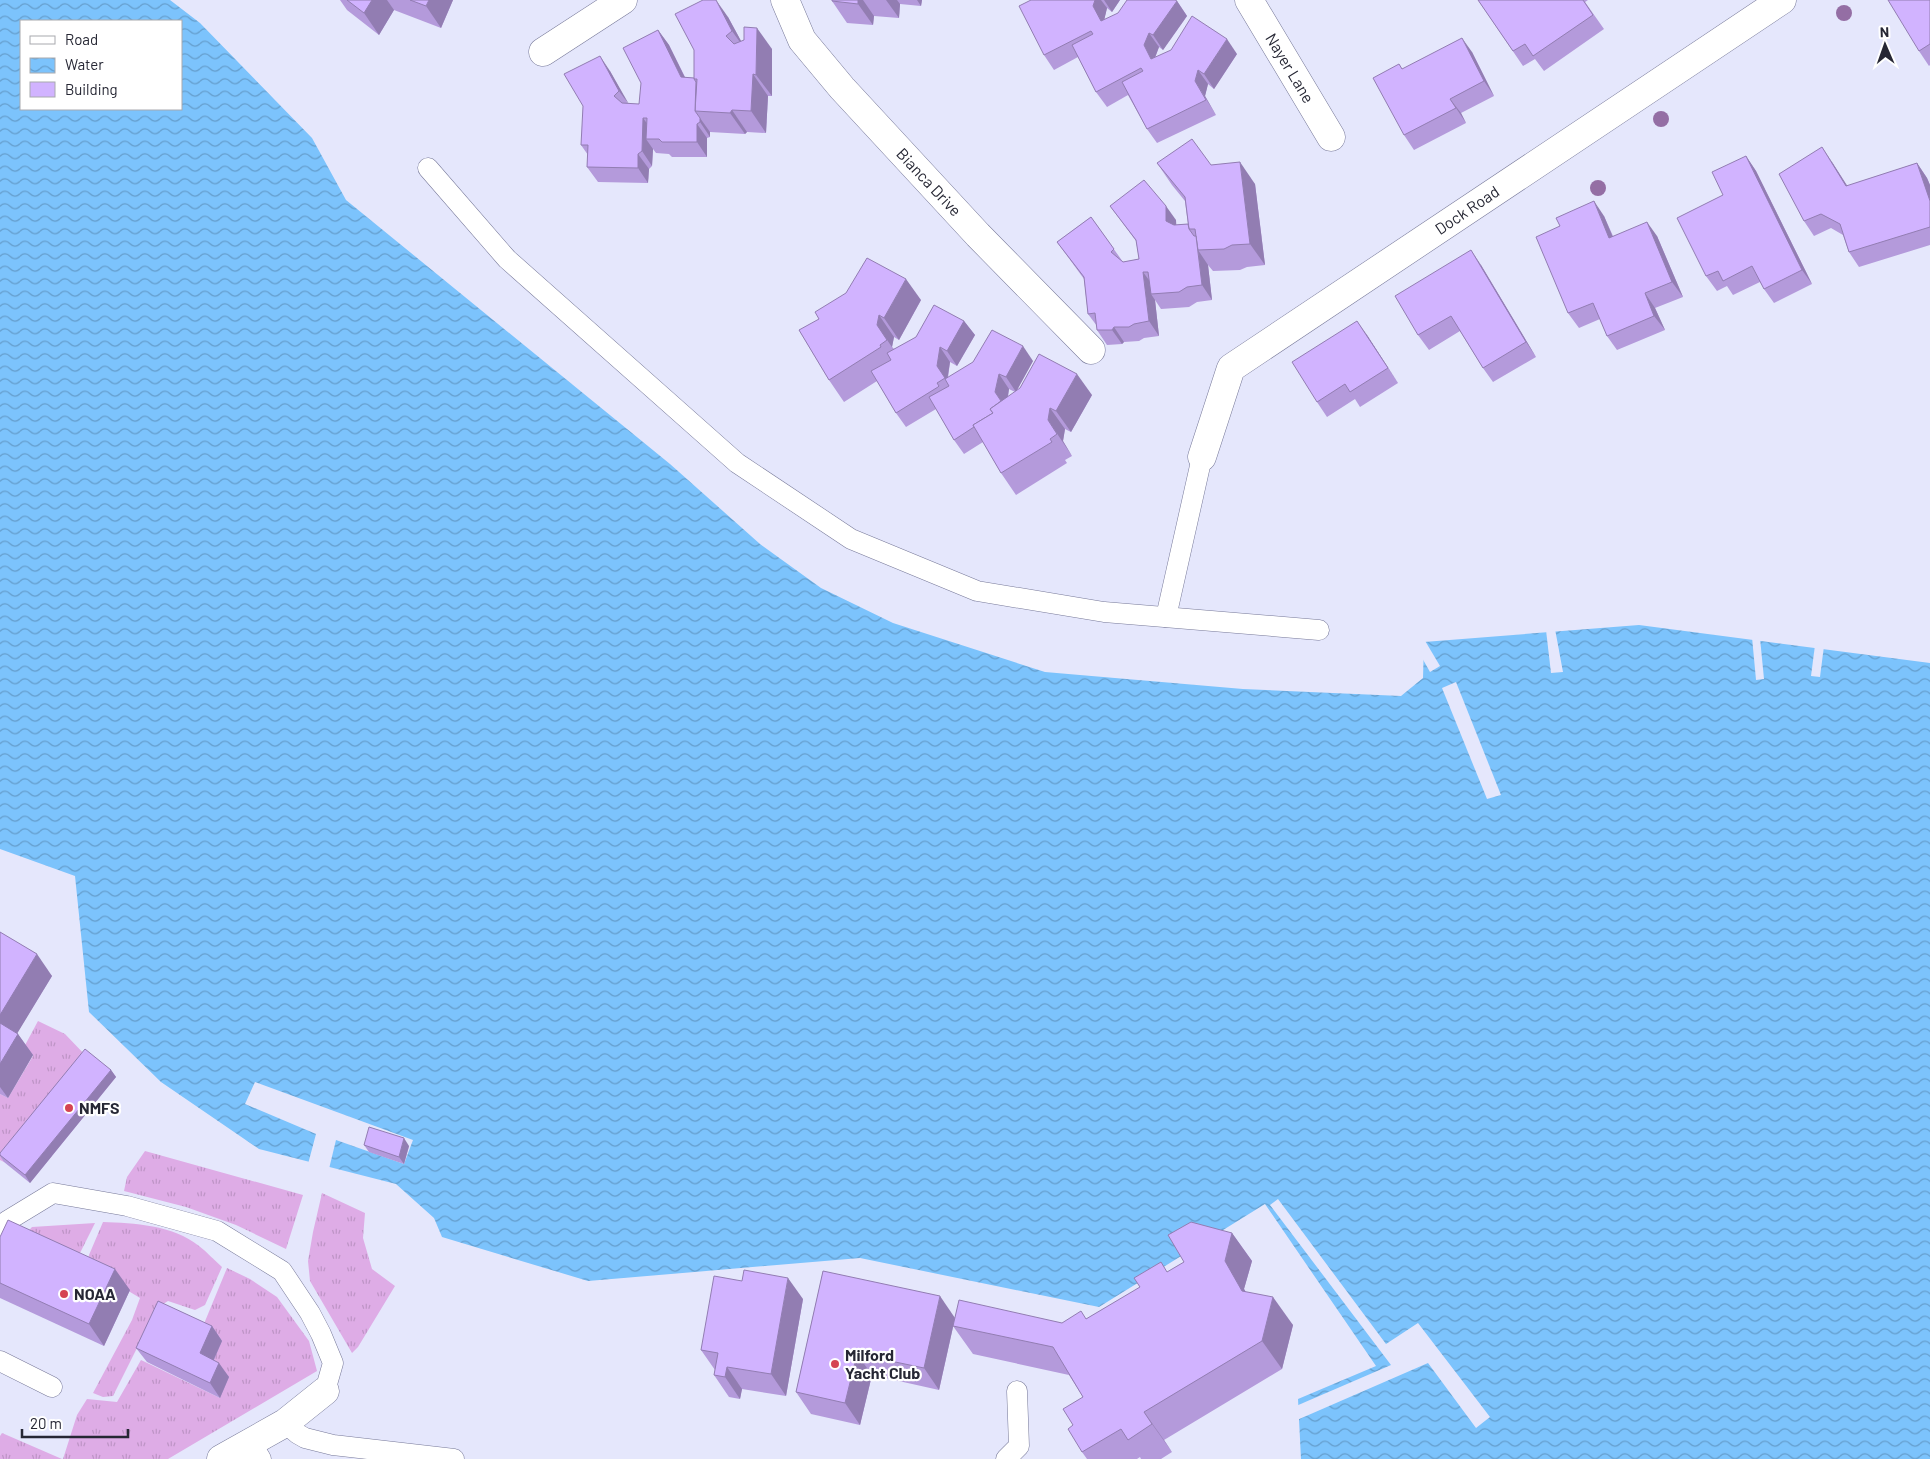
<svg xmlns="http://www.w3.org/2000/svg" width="1930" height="1459" viewBox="0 0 1930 1459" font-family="Barlow,sans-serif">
<defs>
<pattern id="grass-tufts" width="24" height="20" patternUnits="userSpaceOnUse" patternTransform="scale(1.25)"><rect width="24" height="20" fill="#deace6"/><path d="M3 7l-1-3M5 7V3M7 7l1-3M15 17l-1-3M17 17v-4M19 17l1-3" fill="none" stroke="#be94c6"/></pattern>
<pattern id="water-waves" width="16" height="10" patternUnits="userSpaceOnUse" patternTransform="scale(1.25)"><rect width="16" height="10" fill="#7cc3fc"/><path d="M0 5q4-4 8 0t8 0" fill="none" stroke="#659ecd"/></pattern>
</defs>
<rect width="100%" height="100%" fill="#e5e7fc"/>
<g fill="url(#grass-tufts)">
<polygon points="38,1021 65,1034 88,1058 4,1162 0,1160 0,1094 8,1098 33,1056 23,1049"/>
<polygon points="145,1151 303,1195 286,1249 236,1225 186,1207 124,1191 127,1177"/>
<polygon points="322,1193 365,1213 363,1238 372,1269 395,1286 358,1347 352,1353 310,1281 308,1261 313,1232"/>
<path d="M 103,1222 C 134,1223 173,1225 199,1246 C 207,1252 214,1260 222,1267 L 205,1305 L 195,1310 L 168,1301 L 157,1308 L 113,1396 L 103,1397 L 93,1393 L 132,1320 L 140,1298 L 87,1266 L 89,1255 Z"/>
<polygon points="95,1223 79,1255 22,1238 32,1227"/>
<polygon points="227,1268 250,1279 277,1297 309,1341 317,1371 168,1459 63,1459 77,1415 87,1399 117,1402 141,1360 220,1398 207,1369 201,1331"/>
<polygon points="2,1433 62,1459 0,1459 0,1436"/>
</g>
<path fill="url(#water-waves)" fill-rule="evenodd" d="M 0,0 L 170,0 L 200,23 L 312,138 L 346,200 L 670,464 L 760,544 L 821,588 L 893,623 L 1045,672 L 1243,689 L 1401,696 L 1423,678 L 1424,642 L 1639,625 L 1930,663 L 1930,1459 L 1301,1459 L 1298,1399 L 1376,1366 L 1265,1204 L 1099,1307 L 860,1258 L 588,1281 L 442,1237 L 434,1218 L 396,1184 L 259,1149 L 161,1082 L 89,1012 L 75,876 L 0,849 ZM 21,21 L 181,21 L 181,109 L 21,109 Z"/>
<g fill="#e5e7fc">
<polygon points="1555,629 1563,672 1551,673 1546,630"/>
<polygon points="1752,637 1760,638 1764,679 1756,680"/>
<polygon points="1424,639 1440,666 1430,672 1421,656 1422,641"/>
<polygon points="1815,645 1824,646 1820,677 1811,676"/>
<polygon points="1456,682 1501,795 1487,799 1442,688"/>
<polygon points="255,1082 413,1140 404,1164 336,1140 329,1169 308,1164 316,1134 245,1104"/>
<polygon points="1278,1199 1386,1344 1418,1323 1490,1417 1476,1428 1428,1363 1297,1420 1296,1406 1391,1365 1270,1205"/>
</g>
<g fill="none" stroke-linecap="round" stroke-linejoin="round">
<defs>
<g id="lane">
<polyline points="428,168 507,259 737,463 851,539 977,591 1104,612 1319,630"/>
<polyline points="1166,617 1202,457"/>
<polyline points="0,1229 7,1221 53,1193 127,1206 217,1231 282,1271 310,1313 321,1334 333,1363 325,1391"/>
<polyline points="0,1361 52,1387"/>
<polyline points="285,1423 298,1434 305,1438 333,1445 454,1459"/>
<polyline points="251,1442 261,1459"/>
<polyline points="1006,1459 1019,1446 1017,1391"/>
</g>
<g id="street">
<polyline points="785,0 802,40 842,88 978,235 1091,350"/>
<polyline points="1249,0 1331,137"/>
<polyline points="543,52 623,0"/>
<polyline points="1202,457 1231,368 1782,0"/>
<polyline points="221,1459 285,1423 325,1391"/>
</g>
</defs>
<use href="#lane" stroke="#777999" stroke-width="21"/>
<use href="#street" stroke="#777999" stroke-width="29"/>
<use href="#lane" stroke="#fff" stroke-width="20"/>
<use href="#street" stroke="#fff" stroke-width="28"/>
</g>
<g fill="#946ea4">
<circle cx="1844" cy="13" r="8"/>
<circle cx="1661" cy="119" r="8"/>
<circle cx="1598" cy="188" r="8"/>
</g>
<g fill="#b49adb" fill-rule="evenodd">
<polygon points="340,0 453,0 441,28 394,10 379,35 347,10"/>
<polygon points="832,0 922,0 921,6 900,4 899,18 874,16 873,25 847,23 832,1"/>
<polygon points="1031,0 1120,0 1112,12 1107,8 1104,20 1177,1 1187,16 1163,50 1159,47 1155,58 1237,54 1214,89 1208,84 1205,96 1216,115 1157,143 1147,129 1128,95 1107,107 1096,92 1078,57 1054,70 1044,55"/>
<polygon points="1478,0 1588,0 1585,2 1604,29 1544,71 1535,59 1523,66"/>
<polygon points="1930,0 1930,65 1929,66 1919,51"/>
<polygon points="728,17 741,41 772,49 772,96 768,96 766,133 747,132 745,134 710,132 710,137 707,138 707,157 672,157 669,154 656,153 653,149 652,166 649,169 648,183 598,182 587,167 588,155 581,145 610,71 628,104 639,104 658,30 669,45 685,77 694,78"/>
<polygon points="1472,52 1494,96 1461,113 1466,123 1414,150 1404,135 1399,64 1402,69"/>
<polygon points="1746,156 1756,171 1812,284 1774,303 1764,289 1760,282 1733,295 1727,286 1717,291 1706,276 1723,195"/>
<polygon points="1832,162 1847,186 1917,163 1927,178 1930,185 1930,245 1859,267 1849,252 1843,235 1831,228 1814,236 1804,221"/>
<polygon points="1157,163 1211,165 1255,184 1265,265 1247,267 1240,270 1213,271 1208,265 1212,300 1197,302 1189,307 1161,309 1155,300 1159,336 1144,338 1139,341 1124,342 1122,344 1107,345 1097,330 1097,326 1088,314 1084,279 1057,242 1091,217 1123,262 1139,259 1136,241 1110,206 1176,220 1176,225 1188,224 1185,201 1172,185"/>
<polygon points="1604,216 1613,236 1657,236 1683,297 1655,308 1665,330 1617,350 1607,336 1600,319 1579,328 1568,313"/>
<polygon points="1481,265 1536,357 1493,382 1483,368 1460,331 1429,350 1418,335"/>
<path d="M 921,300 L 899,340 L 894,337 L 892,347 L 894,349 L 964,321 L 975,335 L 957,366 L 950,362 L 948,378 L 1033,361 L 1017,390 L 1092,395 L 1071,432 L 1065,429 L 1063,441 L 1072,456 L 1065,460 L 1067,463 L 1016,495 L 1001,473 L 983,442 L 964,454 L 954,440 L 936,409 L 906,427 L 896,413 L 877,381 L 844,402 L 829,380 L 799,330 ZM 1009,389 L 1015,392 L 1008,397 Z"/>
<polygon points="1367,335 1398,383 1360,407 1355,399 1327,417 1317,402"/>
<polygon points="0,932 52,976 17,1033 33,1055 8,1098 0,1094"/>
<polygon points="111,1070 116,1077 30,1183 4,1162 0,1156 0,1153"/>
<polygon points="364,1145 409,1146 404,1164 369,1152"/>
<polygon points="1232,1233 1252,1261 1244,1289 1246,1292 1293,1325 1282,1369 1164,1440 1172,1452 1161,1459 1141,1459 1140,1457 1137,1459 1087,1459 1082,1452 1073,1425 1083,1397 1069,1375 973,1354 953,1326 1062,1323 1086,1319 1168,1272"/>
<polygon points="0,1237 130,1290 104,1346 0,1298"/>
<polygon points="823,1271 955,1318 939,1390 872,1375 860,1425 811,1414 796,1392"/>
<polygon points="803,1299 786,1396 742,1389 740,1399 729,1397 714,1375 715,1370 701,1350"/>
<polygon points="212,1326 222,1341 214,1360 229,1377 220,1398 147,1362 136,1348"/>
</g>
<g fill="#927db2">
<polygon points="372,0 387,0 394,10 379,35 364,13"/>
<polygon points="429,0 453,0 441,28 426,6"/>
<polygon points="716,0 728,17 747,52 732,31"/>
<polygon points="858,0 863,0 874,16 873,25 858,4"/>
<polygon points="886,0 897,0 900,4 899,18"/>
<polygon points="917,0 922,0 921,6"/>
<polygon points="1095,0 1101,0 1107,8 1104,21 1101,21 1093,6"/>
<polygon points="1104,0 1120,0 1112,12"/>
<polygon points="1177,1 1187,16 1163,50 1153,35"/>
<polygon points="757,28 772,49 772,96 756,75"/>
<polygon points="658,30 669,45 692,92 681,77"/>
<polygon points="1149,33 1159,47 1154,60 1151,59 1144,45"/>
<polygon points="1462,38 1472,52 1494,96 1484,81"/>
<polygon points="1227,39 1237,54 1214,89 1204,74"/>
<polygon points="600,56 610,71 630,106 619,91"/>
<polygon points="1198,70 1208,84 1205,96 1216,115 1195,81"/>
<polygon points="753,74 768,96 766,133 751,111"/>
<polygon points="1450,99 1461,113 1466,123"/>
<polygon points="732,110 747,132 745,134 730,113"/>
<polygon points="643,118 654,133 646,139 653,149 652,166 642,151"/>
<polygon points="700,118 710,132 710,137 700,122"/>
<polygon points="697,124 707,138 707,157 697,142"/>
<polygon points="1822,147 1832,162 1857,201 1846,186"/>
<polygon points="638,154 649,169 648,183 638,168"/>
<polygon points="1746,156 1756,171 1812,284 1802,270"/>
<polygon points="1240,162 1255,184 1265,265 1250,244"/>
<polygon points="1917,163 1927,178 1930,185 1930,201"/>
<polygon points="1594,201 1604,216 1619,252 1609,238"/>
<polygon points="1166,206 1176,220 1177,236 1166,221"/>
<polygon points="1647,222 1657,236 1683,297 1672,282"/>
<polygon points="1198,250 1208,265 1212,300 1202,285"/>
<polygon points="1471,250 1481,265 1536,357 1526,342"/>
<polygon points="1143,272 1154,287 1151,294 1155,300 1159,336 1149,321"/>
<polygon points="906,279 921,300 899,340 884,318"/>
<polygon points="1645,293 1655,308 1665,330 1654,316"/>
<polygon points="879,315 894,337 892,347 902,362 877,325"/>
<polygon points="964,321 975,335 957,366 947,351"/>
<polygon points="1357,321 1367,335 1398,383 1388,368"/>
<polygon points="1114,327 1124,342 1122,344 1112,330"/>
<polygon points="1023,346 1033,361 1016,392 1006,377"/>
<polygon points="940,347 950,362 947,381 955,393 937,366"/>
<polygon points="999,374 1009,389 1006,407 1014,419 995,392"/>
<polygon points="1077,374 1092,395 1071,432 1056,411"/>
<polygon points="1050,408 1065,429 1063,441 1072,456 1048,420"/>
<polygon points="37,954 52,976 12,1042 0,1025 0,1015"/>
<polygon points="18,1034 33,1055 8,1098 0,1087 0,1064"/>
<polygon points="111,1070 116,1077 30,1183 25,1175"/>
<polygon points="404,1138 409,1146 404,1164 399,1157"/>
<polygon points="1232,1233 1252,1261 1244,1289 1261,1319 1242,1291 1225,1261"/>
<polygon points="115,1269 130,1290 104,1346 89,1324"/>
<polygon points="788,1278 803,1299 786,1396 771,1374"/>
<polygon points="940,1296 955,1318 939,1390 924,1368"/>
<polygon points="1273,1297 1293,1325 1282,1369 1262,1341"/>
<polygon points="212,1326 222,1341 210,1368 200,1353"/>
<polygon points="857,1354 872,1375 860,1425 845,1403"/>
<polygon points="219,1363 229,1377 220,1398 210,1383"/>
<polygon points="727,1367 742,1389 740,1399 725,1377"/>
<polygon points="1144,1412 1164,1440 1172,1452 1152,1424"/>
</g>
<g fill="#d1b3ff" stroke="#927db2">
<polygon points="347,0 372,0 364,13"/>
<polygon points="410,0 429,0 426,6"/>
<polygon points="703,0 716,0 732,31 726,36 734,44 744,40 744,27 757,28 756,75 753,74 751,111 732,110 730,113 695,111 697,79 694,79 694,50 675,14"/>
<polygon points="832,0 858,0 858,4 832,1"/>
<polygon points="1031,0 1095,0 1093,6 1101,21 1118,13 1127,0 1175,0 1177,1 1153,35 1149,33 1144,45 1151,59 1171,50 1192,16 1227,39 1204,74 1198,70 1195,81 1206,100 1147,129 1122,82 1143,71 1141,68 1096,92 1072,45 1093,34 1091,31 1044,55 1019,6"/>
<polygon points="1478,0 1583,0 1593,15 1533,56 1525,44 1513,51"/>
<polygon points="1888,0 1930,0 1930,44 1919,51"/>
<polygon points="658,30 681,77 694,78 694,79 696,82 695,111 700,118 700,122 697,124 697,142 662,142 659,139 646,139 647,118 643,118 642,151 638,154 638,168 587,167 588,145 581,145 583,106 564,74 600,56 619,91 614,96 622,103 639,104 641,83 623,48"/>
<polygon points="1462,38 1484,81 1450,99 1456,108 1404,135 1373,78 1399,64 1402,69"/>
<polygon points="1192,139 1211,165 1240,162 1250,244 1232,245 1224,249 1198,250 1195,229 1189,229 1185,197 1157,163"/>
<polygon points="1822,147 1846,186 1917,163 1930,201 1930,227 1849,252 1840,224 1821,214 1804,221 1779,174"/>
<polygon points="1746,156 1802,270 1764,289 1752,266 1723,281 1718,271 1706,276 1677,218 1723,195 1712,172"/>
<polygon points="1144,180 1166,206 1166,221 1174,225 1188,224 1189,229 1194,236 1196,236 1202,285 1187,287 1179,292 1151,294 1148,272 1143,272 1149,321 1134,324 1129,327 1114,327 1112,330 1097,330 1095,313 1088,314 1084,277 1057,242 1091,217 1114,249 1111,252 1123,262 1139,259 1136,240 1110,206"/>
<polygon points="1594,201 1609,238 1647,222 1672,282 1645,293 1654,316 1607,336 1593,303 1568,313 1536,237 1560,226 1556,218"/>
<polygon points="1471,250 1526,342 1483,368 1451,316 1418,335 1395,296"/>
<polygon points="867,258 906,279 884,318 879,315 877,325 887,340 880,345 881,347 829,380 799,330 819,319 815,312 846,293"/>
<polygon points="934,305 964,321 947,351 940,347 937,366 945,378 937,383 939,386 938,387 896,413 871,371 891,360 887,353 916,337"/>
<polygon points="1357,321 1388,368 1350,392 1345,384 1317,402 1292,362"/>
<polygon points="992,330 1023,346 1006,377 999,374 995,392 1001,401 990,409 993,413 973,425 974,427 954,440 929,397 949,386 945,379 973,362"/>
<polygon points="1039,354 1077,374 1056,411 1050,408 1048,420 1057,434 1050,439 1052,442 1001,473 973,425 993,413 990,409 1020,388"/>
<polygon points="0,932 37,954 0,1015"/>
<polygon points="0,1023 18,1034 0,1064"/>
<polygon points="85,1049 111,1070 25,1175 0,1155 0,1153"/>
<polygon points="369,1127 404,1138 399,1157 364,1145"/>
<polygon points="8,1220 115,1269 89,1324 0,1283 0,1237"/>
<polygon points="1191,1222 1232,1233 1225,1261 1242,1291 1273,1297 1262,1341 1144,1412 1152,1424 1128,1440 1121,1429 1082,1452 1068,1429 1073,1425 1063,1409 1083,1397 1053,1347 953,1326 959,1300 1062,1323 1081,1311 1086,1319 1140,1287 1134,1278 1161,1262 1167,1272 1184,1262 1168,1235"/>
<polygon points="744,1270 788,1278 771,1374 727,1367 725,1377 714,1375 718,1353 701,1350 714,1276 742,1281"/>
<polygon points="823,1271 940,1296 924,1368 857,1354 845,1403 796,1392"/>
<polygon points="158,1301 212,1326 200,1353 219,1363 210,1383 136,1348"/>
</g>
<g fill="#d54452" stroke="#fff" stroke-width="2">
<circle cx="69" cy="1108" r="5"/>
<circle cx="64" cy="1294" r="5"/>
<circle cx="835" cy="1364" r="5"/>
</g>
<g text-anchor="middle" stroke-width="4.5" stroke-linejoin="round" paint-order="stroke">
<g font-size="16" fill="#262734" stroke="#fff">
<text transform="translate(1290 68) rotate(59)" y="6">Nayer Lane</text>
<text transform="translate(929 182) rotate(47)" y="6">Bianca Drive</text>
<text transform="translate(1467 210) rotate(-34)" y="6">Dock Road</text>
</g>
<g font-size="16" font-weight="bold" fill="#262734" stroke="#fff" text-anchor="start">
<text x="79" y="1114">NMFS</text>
<text x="74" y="1300">NOAA</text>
<text x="845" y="1361">Milford<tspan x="845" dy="18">Yacht Club</tspan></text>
</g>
</g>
<rect x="20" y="20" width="162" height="90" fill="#ffffff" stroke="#a8a9ae"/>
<rect x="30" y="36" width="25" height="8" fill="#ffffff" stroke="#a8a9ae"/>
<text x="65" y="45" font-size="15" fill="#262734">Road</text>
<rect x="30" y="58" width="25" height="15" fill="url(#water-waves)" stroke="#a8a9ae"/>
<text x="65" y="70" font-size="15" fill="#262734">Water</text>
<rect x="30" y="82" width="25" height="15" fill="#d1b3ff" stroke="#a8a9ae"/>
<text x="65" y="95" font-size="15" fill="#262734">Building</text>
<g transform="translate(1885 45) rotate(358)" stroke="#ffffff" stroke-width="4" paint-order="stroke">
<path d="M0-4L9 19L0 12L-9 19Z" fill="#262734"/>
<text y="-8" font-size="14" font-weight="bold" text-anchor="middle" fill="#262734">N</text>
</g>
<path d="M22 1429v8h106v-8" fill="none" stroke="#262734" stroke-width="2.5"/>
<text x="30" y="1429" font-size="15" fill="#262734" stroke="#ffffff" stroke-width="4" paint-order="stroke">20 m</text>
</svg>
